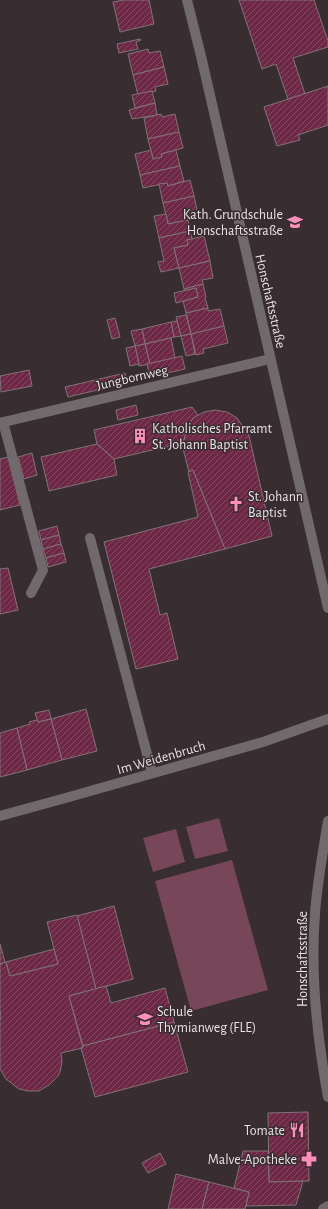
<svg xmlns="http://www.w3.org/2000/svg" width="328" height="1209" viewBox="0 0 328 1209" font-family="'Alegreya Sans',sans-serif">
<defs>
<pattern id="building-hatch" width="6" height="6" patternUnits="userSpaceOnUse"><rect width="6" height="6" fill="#6d2846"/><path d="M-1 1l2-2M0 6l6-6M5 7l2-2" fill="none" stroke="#824761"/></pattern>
</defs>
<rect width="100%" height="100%" fill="#382d30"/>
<g fill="#784659">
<polygon points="219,818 228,851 195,859 186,827"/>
<polygon points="176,829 185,862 153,872 143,838"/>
<polygon points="232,860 268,990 191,1011 155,881"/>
</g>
<g fill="url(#building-hatch)" stroke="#807377">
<polygon points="124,0 149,0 154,24 120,32 113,2"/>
<polygon points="239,0 314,0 328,41 328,47 293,58 305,94 288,99 276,64 262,69"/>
<polygon points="140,39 141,40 136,42 138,49 119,53 117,44"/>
<polygon points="148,49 149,53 160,51 164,67 133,75 128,54"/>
<polygon points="164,67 168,84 155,87 156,91 138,95 133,75"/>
<polygon points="328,86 328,125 298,135 300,140 277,146 264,107"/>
<polygon points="152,91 155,103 135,108 132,95"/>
<polygon points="155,103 157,115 132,119 129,110"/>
<polygon points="161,114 162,117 175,114 179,132 148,139 144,118"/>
<polygon points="179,132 183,148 161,154 162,157 153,159 148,139"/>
<polygon points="151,150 153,159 162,157 161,154 176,150 180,166 140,175 135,154"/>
<polygon points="180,166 184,181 168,186 167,183 143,188 140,175"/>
<polygon points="190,180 194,196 163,203 159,184 167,183 168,186"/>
<polygon points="194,196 198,215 187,217 188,220 168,224 163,203"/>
<polygon points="166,214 168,224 188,220 190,231 159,238 154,216"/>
<polygon points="190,231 192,239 187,240 188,245 174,248 179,268 161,272 158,262 164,261 159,238"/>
<polygon points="204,236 210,261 179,268 174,248 188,245 187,240"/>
<polygon points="210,261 213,278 202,280 203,284 184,289 179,268"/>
<polygon points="203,284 206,297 205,298 208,308 186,313 183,301 198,297 196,288 184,291 184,289"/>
<polygon points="196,288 198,297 176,303 174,293"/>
<polygon points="208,308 208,311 220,309 224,326 191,334 186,313"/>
<polygon points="186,315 191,334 181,336 176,317"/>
<polygon points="115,318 120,337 112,339 107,320"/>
<polygon points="177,321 181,336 174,337 171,322"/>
<polygon points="171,322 174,337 145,344 142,329"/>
<polygon points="224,326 228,343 203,349 204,353 196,355 191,334"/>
<polygon points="142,329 145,344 135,346 131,331"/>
<polygon points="191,334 195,354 186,356 181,336"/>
<polygon points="171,338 175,358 150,364 145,344"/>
<polygon points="145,344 150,364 139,366 135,346"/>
<polygon points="135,346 139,364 130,366 126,348"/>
<polygon points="182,356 185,369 150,377 147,364"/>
<polygon points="29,370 32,386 1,392 0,376"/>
<polygon points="125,373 127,383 68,397 65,387"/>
<polygon points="136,405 138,415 118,420 116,410"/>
<polygon points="192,407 198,415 188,426 184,440 181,441 182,443 114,459 97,444 94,430"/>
<polygon points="215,410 227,412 237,418 244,428 247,427 272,536 225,549 193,470 189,472 181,441 184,440 187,428 193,418 204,412"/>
<polygon points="97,444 114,459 117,475 49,491 41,457"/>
<polygon points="32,453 37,475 24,479 18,457"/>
<polygon points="8,457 20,505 0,510 0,459"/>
<polygon points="193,470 225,549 149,569 160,615 167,613 178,659 136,669 104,542 198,517 188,472"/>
<polygon points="57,526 59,535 41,540 39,531"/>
<polygon points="59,535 61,544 43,549 41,540"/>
<polygon points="61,544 64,553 46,558 43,549"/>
<polygon points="64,553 66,562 48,567 46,558"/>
<polygon points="8,568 18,610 0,614 0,569"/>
<polygon points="86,709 97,751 62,760 51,719"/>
<polygon points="49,710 51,719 38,722 35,713"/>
<polygon points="51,719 62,760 27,770 17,728 30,724 29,722 37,720 38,722"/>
<polygon points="17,728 27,770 0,777 0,733"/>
<polygon points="114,906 133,979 96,989 77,916"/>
<polygon points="77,915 96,989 69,996 83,1048 61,1053 62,1062 60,1072 58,1076 49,1085 39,1091 28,1091 19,1089 6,1079 0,1069 0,1020 1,1017 0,1010 0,964 6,962 10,976 58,964 47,922"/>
<polygon points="0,944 5,962 0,964"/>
<polygon points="54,949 58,964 10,976 6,962"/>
<polygon points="106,986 111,1003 165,988 174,1022 83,1046 69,996"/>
<polygon points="174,1022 188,1072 95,1097 81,1048 83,1048 83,1046"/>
<polygon points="308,1112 309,1181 269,1182 268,1113"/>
<polygon points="243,1151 268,1151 269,1182 303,1181 296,1205 246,1206 249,1192 234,1188"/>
<polygon points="160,1153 166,1164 148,1173 142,1163"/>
<polygon points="176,1174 209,1182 202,1209 168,1209"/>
<polygon points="209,1182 249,1192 245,1209 202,1209"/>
</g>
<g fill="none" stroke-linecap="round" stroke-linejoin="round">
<g stroke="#706a6c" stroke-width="10">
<polyline points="3,422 43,570 31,593"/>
<polyline points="90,538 152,773"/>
</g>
<g stroke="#706a6c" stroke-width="10">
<polyline points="187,0 201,56 328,608"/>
<polyline points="0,423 270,359"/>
<polyline points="323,1209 328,1206"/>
</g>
<g stroke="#706a6c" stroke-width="10">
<polyline points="0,816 62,799 263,742 328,719"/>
<path d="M 328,821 C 323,852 317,883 315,914 C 310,976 317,1037 328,1097"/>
</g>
</g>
<defs>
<symbol id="school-bare" viewBox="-9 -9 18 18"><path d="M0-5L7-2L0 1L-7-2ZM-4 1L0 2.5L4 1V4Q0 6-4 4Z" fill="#ff8eb9" stroke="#382d30" stroke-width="2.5" paint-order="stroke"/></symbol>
<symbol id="building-bare" viewBox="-9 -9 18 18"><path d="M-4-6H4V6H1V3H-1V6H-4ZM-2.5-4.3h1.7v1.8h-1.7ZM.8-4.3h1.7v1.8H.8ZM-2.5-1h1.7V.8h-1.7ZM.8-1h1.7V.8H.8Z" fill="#ff8eb9" stroke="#382d30" stroke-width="2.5" paint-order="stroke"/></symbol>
<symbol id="church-bare" viewBox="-9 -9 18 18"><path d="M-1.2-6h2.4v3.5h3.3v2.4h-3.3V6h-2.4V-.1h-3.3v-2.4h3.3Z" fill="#ff8eb9" stroke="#382d30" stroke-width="2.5" paint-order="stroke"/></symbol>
<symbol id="restaurant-bare" viewBox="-9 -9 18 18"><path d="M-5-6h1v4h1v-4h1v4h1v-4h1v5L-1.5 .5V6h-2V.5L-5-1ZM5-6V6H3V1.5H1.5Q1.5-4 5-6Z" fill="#ff8eb9" stroke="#382d30" stroke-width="2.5" paint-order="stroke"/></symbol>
<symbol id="pharmacy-bare" viewBox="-9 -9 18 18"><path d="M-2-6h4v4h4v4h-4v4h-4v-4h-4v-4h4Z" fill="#ff8eb9" stroke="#382d30" stroke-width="2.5" paint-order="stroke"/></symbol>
</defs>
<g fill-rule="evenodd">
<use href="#school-bare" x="284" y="211" width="22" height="22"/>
<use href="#building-bare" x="129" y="425" width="22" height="22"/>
<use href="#church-bare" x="225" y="493" width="22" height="22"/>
<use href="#school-bare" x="134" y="1008" width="22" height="22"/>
<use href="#restaurant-bare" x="286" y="1119" width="22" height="22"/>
<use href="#pharmacy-bare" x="298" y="1148" width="22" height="22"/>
</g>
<g text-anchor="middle" stroke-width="3" stroke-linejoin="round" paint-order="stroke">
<g font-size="14" fill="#e8e0e3" stroke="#382d30" text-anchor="end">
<text x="283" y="219">Kath. Grundschule<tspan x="283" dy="16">Honschaftsstraße</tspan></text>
<text x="152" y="433" text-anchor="start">Katholisches Pfarramt<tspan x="152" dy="16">St. Johann Baptist</tspan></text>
<text x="248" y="501" text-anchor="start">St. Johann<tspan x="248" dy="16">Baptist</tspan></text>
<text x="157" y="1016" text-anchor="start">Schule<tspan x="157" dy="16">Thymianweg (FLE)</tspan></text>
<text x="285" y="1135">Tomate</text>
<text x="297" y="1164">Malve-Apotheke</text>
</g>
<g font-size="14" fill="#e8e0e3" stroke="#382d30">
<text transform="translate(271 301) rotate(77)" y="5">Honschaftsstraße</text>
<text transform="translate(132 377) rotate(-13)" y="5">Jungbornweg</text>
<text transform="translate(161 757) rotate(-16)" y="5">Im Weidenbruch</text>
<text transform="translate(302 959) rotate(-90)" y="5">Honschaftsstraße</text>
</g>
</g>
</svg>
